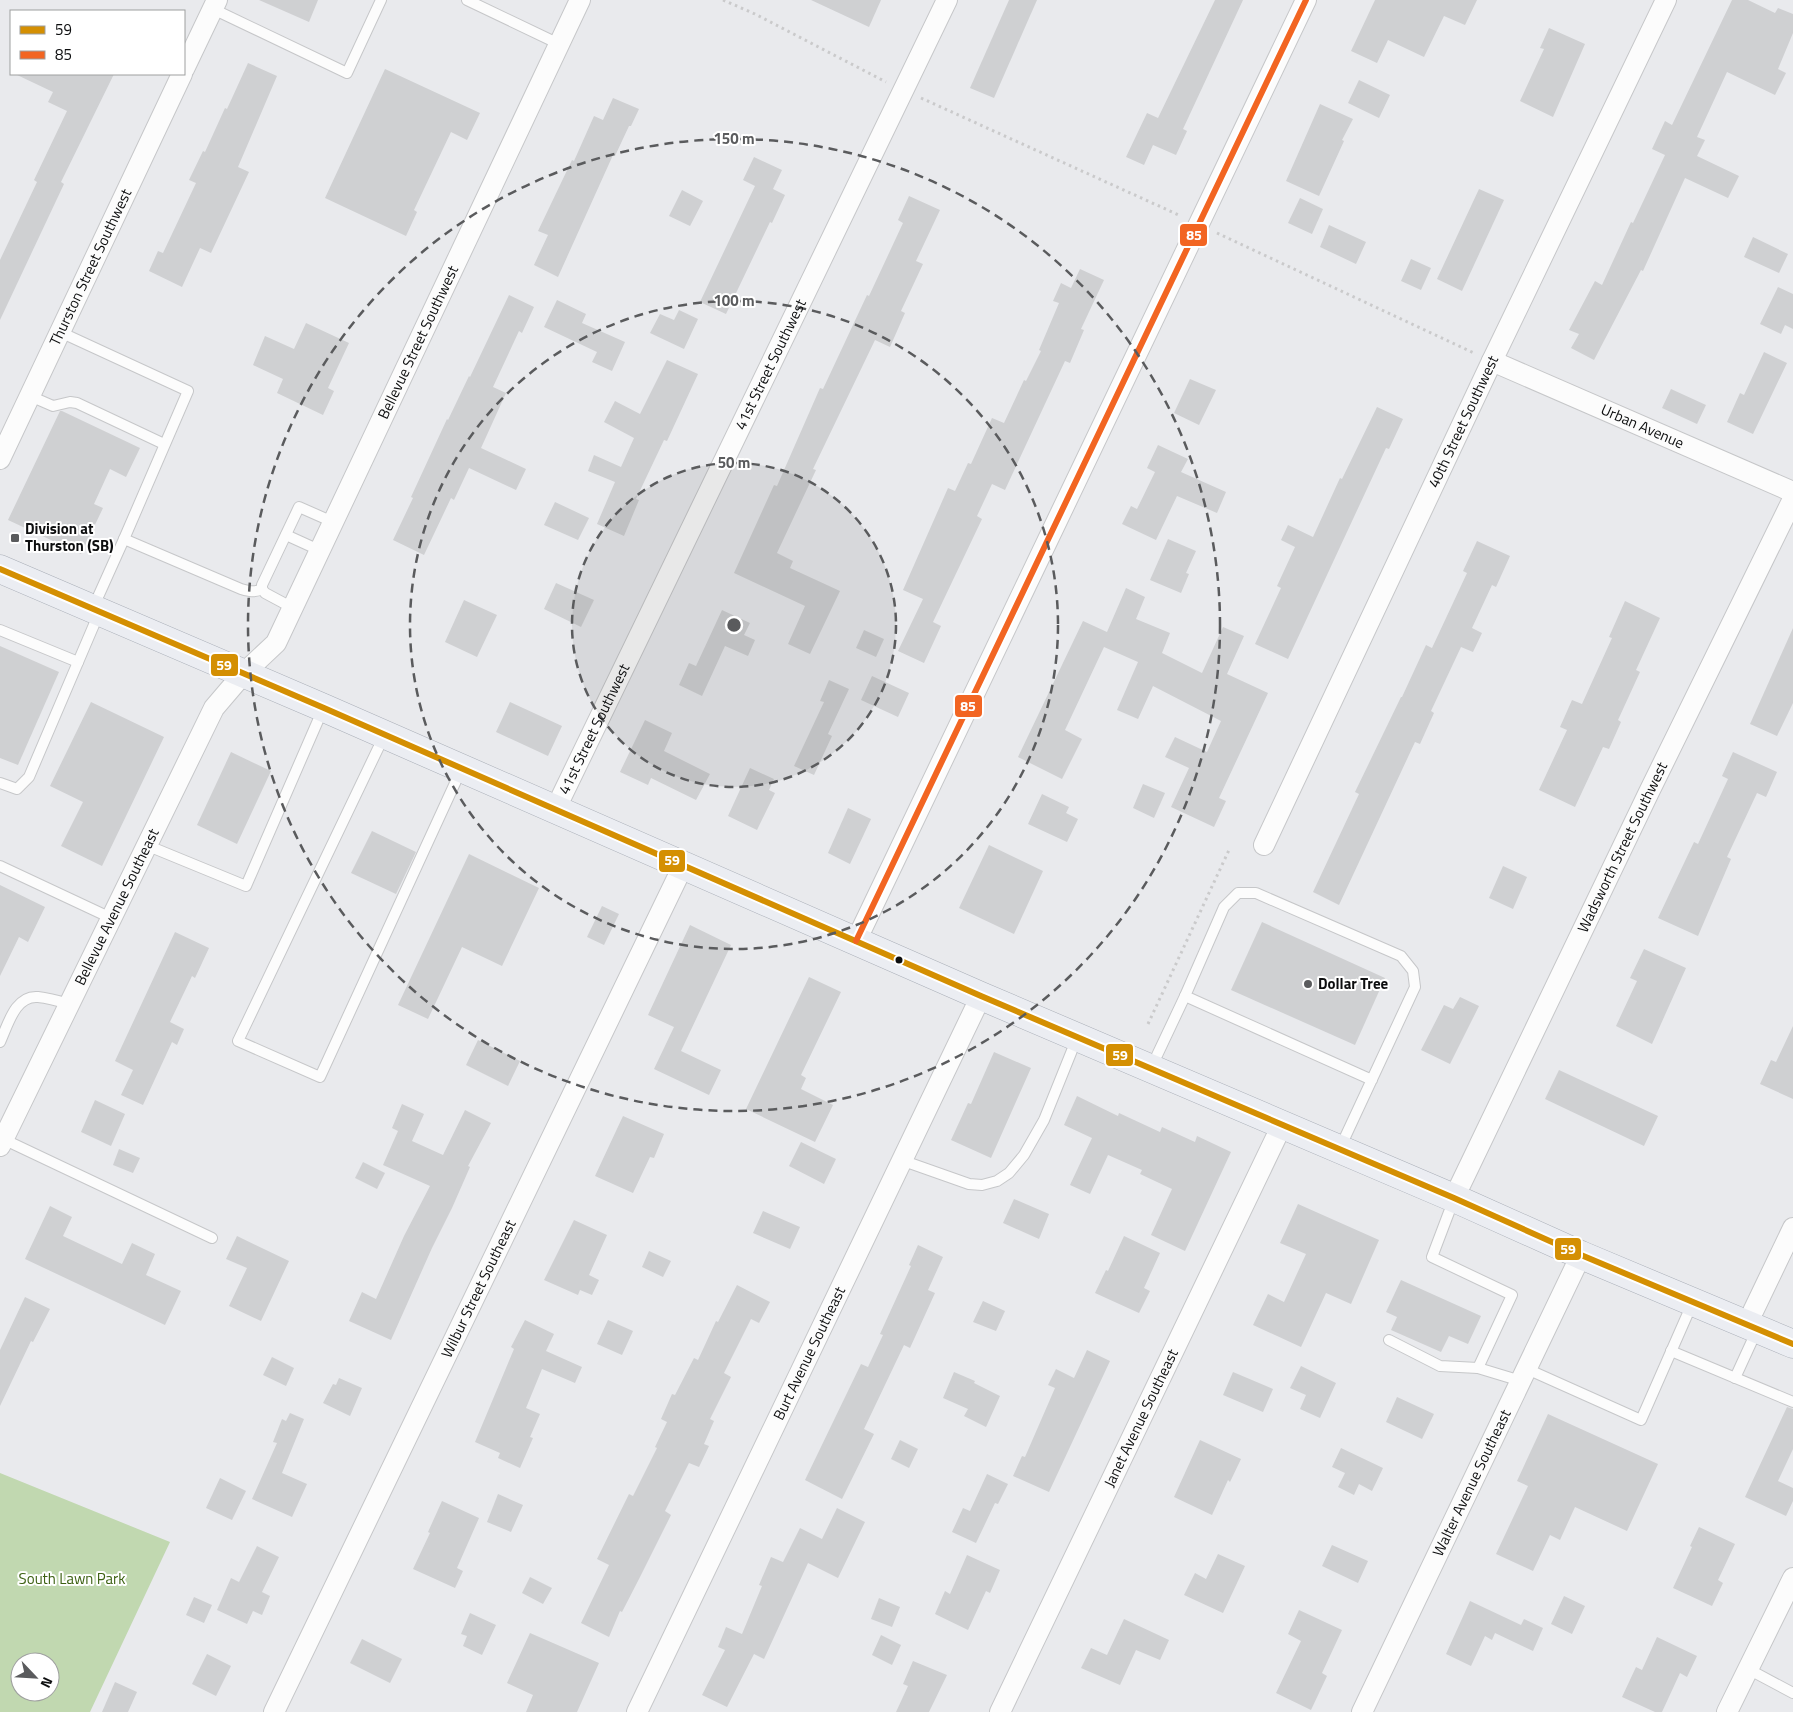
<svg xmlns="http://www.w3.org/2000/svg" width="1793" height="1712" viewBox="0 0 1793 1712" font-family="'Titillium Web',sans-serif">
<rect width="100%" height="100%" fill="#e9eaed"/>
<path fill="#c1d8b0" fill-rule="evenodd" d="M 0,1473 L 170,1542 L 90,1712 L 0,1712 ZM 20,1662 L 50,1662 L 50,1692 L 20,1692 Z"/>
<g fill="#cfd0d2">
<polygon points="259,0 318,0 309,22"/>
<polygon points="811,0 881,0 869,27"/>
<polygon points="1009,0 1037,0 994,98 970,88"/>
<polygon points="1215,0 1243,0 1183,129 1187,131 1176,155 1153,145 1144,165 1126,157 1147,113 1158,118"/>
<polygon points="1375,0 1477,0 1465,25 1444,16 1424,57 1388,40 1377,63 1351,51"/>
<polygon points="1732,0 1748,0 1775,13 1778,8 1793,14 1793,33 1778,69 1786,73 1775,95 1727,72 1697,137 1705,140 1697,156 1739,176 1728,198 1685,178 1643,271 1641,270 1594,360 1571,348 1579,334 1569,330 1595,281 1602,285 1631,222 1633,223 1665,155 1652,149 1665,121 1672,125"/>
<polygon points="1549,28 1585,44 1553,117 1520,101 1544,49 1540,48"/>
<polygon points="248,63 277,76 238,167 249,172 211,253 200,248 182,287 149,271 158,251 163,253 196,183 189,180 203,151 205,152 225,108 227,109"/>
<polygon points="385,69 480,113 467,140 451,132 414,210 417,212 406,236 325,198"/>
<polygon points="15,74 114,74 61,182 64,184 0,320 0,260 37,182 34,180 67,111 48,102 53,92"/>
<polygon points="1359,80 1390,95 1379,118 1348,103"/>
<polygon points="613,98 639,109 631,126 629,126 615,156 613,155 558,277 534,265 548,235 538,231 572,160 574,161 594,116 603,120"/>
<polygon points="1320,104 1353,119 1342,140 1344,141 1319,196 1286,181"/>
<polygon points="754,157 782,170 773,189 785,195 772,223 770,222 726,314 700,302 755,186 743,180"/>
<polygon points="1479,189 1504,200 1462,291 1437,279"/>
<polygon points="682,190 703,201 690,226 669,216"/>
<polygon points="909,196 940,210 916,261 923,264 901,311 905,313 890,347 875,340 813,469 816,470 777,553 793,561 790,568 840,591 810,654 788,644 805,606 734,573 774,485 777,486 820,388 823,389 867,295 869,296 903,223 898,220"/>
<polygon points="1300,198 1323,209 1312,234 1288,223"/>
<polygon points="1329,225 1366,242 1356,264 1320,247"/>
<polygon points="1753,237 1788,254 1779,273 1744,257"/>
<polygon points="1411,259 1431,268 1421,290 1401,281"/>
<polygon points="1080,269 1104,280 1081,329 1084,330 1070,363 1065,361 1005,490 992,484 977,516 982,519 933,622 941,626 924,663 898,651 923,599 903,590 948,488 955,491 968,463 971,464 992,418 1004,423 1024,380 1026,381 1041,351 1039,350 1059,303 1053,301 1061,283 1071,288"/>
<polygon points="1778,287 1793,294 1793,329 1785,325 1781,334 1760,324"/>
<polygon points="509,295 534,307 522,333 519,331 493,387 506,393 481,448 526,469 516,490 469,468 454,500 451,498 424,555 393,540 413,498 411,497 447,419 448,420 469,376 470,377"/>
<polygon points="557,300 586,314 582,323 625,342 612,371 592,362 597,352 544,327"/>
<polygon points="679,310 698,319 684,349 650,333 660,314 674,320"/>
<polygon points="306,323 349,343 328,388 334,391 323,415 277,393 283,379 253,365 265,336 294,349"/>
<polygon points="1764,352 1787,363 1753,434 1727,422 1740,393 1744,395"/>
<polygon points="667,360 698,374 667,441 664,440 636,499 639,500 624,536 597,524 615,482 588,471 594,455 621,467 634,438 604,422 615,401 640,414"/>
<polygon points="1190,379 1216,390 1199,425 1174,413"/>
<polygon points="1671,389 1706,405 1697,424 1662,408"/>
<polygon points="1377,407 1403,419 1389,449 1386,448 1288,659 1255,644 1281,588 1277,586 1295,547 1281,540 1288,525 1313,537 1340,478 1342,479"/>
<polygon points="60,411 62,411 140,448 126,477 110,469 94,504 103,508 81,554 8,520"/>
<polygon points="1158,445 1188,459 1181,472 1226,492 1217,513 1177,496 1156,540 1122,524 1131,506 1137,509 1155,472 1147,468"/>
<polygon points="555,502 589,518 578,540 544,525"/>
<polygon points="1168,539 1196,551 1186,573 1189,574 1181,593 1150,580"/>
<polygon points="1477,541 1510,556 1496,587 1492,585 1472,628 1482,633 1473,652 1461,647 1431,711 1434,713 1420,744 1415,742 1339,905 1313,892 1359,794 1355,792 1401,697 1402,697 1426,645 1432,648 1467,573 1463,571"/>
<polygon points="556,583 594,600 581,627 544,609"/>
<polygon points="1126,588 1145,597 1136,619 1170,633 1162,653 1202,673 1223,627 1244,636 1227,674 1268,693 1219,798 1226,801 1214,827 1171,807 1189,768 1165,757 1175,737 1207,752 1221,721 1153,686 1138,719 1117,710 1138,662 1104,647 1065,730 1082,739 1062,779 1018,757 1083,621 1107,632"/>
<polygon points="464,600 497,615 477,657 445,642"/>
<polygon points="1625,601 1660,618 1636,670 1640,672 1618,720 1621,722 1609,749 1603,747 1575,807 1539,790 1567,730 1560,727 1572,700 1582,704 1612,638 1609,637"/>
<polygon points="722,610 750,623 744,635 755,640 748,656 725,646 702,696 679,685 689,663 696,666"/>
<polygon points="1793,628 1793,703 1777,736 1750,724"/>
<polygon points="864,630 884,639 876,657 856,648"/>
<polygon points="0,646 59,672 18,765 0,758"/>
<polygon points="872,676 909,693 898,717 861,700"/>
<polygon points="829,680 849,689 828,734 832,736 814,775 794,766 824,702 820,701"/>
<polygon points="91,702 164,737 102,866 61,846 83,802 50,786"/>
<polygon points="510,702 562,726 548,756 496,732"/>
<polygon points="645,720 672,733 664,751 710,774 696,800 651,778 648,785 620,772"/>
<polygon points="231,752 271,771 237,844 197,825"/>
<polygon points="1733,752 1777,772 1766,797 1757,793 1727,857 1731,859 1698,936 1658,918 1694,842 1698,844 1728,779 1722,776"/>
<polygon points="750,768 774,779 769,790 775,793 757,830 728,816"/>
<polygon points="1143,784 1165,793 1154,818 1133,808"/>
<polygon points="1042,794 1069,807 1066,813 1078,819 1067,842 1028,824"/>
<polygon points="848,808 871,819 850,864 828,853"/>
<polygon points="372,831 416,852 396,894 351,873"/>
<polygon points="989,845 1043,871 1014,934 959,908"/>
<polygon points="469,854 539,888 502,966 462,947 428,1019 398,1005"/>
<polygon points="1503,866 1527,877 1513,909 1489,898"/>
<polygon points="0,885 45,907 28,942 19,937 0,976"/>
<polygon points="602,906 619,914 604,945 587,937"/>
<polygon points="1262,922 1385,978 1355,1045 1231,990"/>
<polygon points="690,925 731,945 681,1051 721,1070 709,1095 654,1069 674,1027 648,1015"/>
<polygon points="175,932 209,948 195,978 192,976 170,1022 184,1029 177,1045 172,1042 143,1105 121,1095 133,1070 115,1061"/>
<polygon points="1644,949 1686,968 1652,1044 1616,1026 1637,981 1630,978"/>
<polygon points="809,977 841,992 801,1075 806,1078 801,1089 833,1105 815,1142 746,1109"/>
<polygon points="1460,997 1479,1006 1450,1064 1421,1050 1444,1005 1453,1009"/>
<polygon points="1793,1026 1793,1099 1760,1084 1771,1060 1776,1062"/>
<polygon points="478,1040 520,1061 508,1086 466,1065"/>
<polygon points="994,1052 1031,1068 991,1158 951,1140 968,1103 971,1104"/>
<polygon points="1559,1070 1658,1116 1644,1146 1545,1099"/>
<polygon points="1077,1096 1118,1116 1119,1113 1160,1132 1162,1127 1195,1142 1197,1136 1231,1152 1185,1251 1151,1235 1172,1189 1140,1174 1142,1170 1108,1155 1090,1194 1070,1185 1092,1138 1064,1125"/>
<polygon points="95,1100 125,1114 111,1146 81,1132"/>
<polygon points="402,1104 424,1114 412,1141 443,1155 465,1110 491,1123 468,1166 470,1167 452,1208 432,1248 391,1340 349,1321 362,1292 376,1299 404,1236 430,1186 383,1165 398,1131 392,1128"/>
<polygon points="623,1116 664,1134 654,1158 650,1157 633,1193 595,1176"/>
<polygon points="801,1142 836,1159 824,1184 789,1166"/>
<polygon points="119,1149 140,1158 133,1173 113,1165"/>
<polygon points="363,1162 385,1173 377,1189 355,1178"/>
<polygon points="1014,1199 1049,1214 1039,1239 1003,1223"/>
<polygon points="1298,1204 1379,1240 1351,1304 1326,1293 1301,1347 1253,1325 1268,1294 1284,1302 1306,1254 1280,1243"/>
<polygon points="50,1206 72,1217 63,1236 122,1264 132,1243 155,1254 146,1275 181,1291 165,1325 25,1259"/>
<polygon points="763,1211 800,1227 790,1249 753,1233"/>
<polygon points="574,1220 607,1235 589,1275 599,1280 592,1295 580,1290 578,1295 544,1280"/>
<polygon points="237,1236 289,1261 261,1321 229,1306 247,1268 226,1259"/>
<polygon points="1124,1236 1160,1253 1144,1288 1150,1291 1139,1313 1095,1293 1106,1270 1108,1271"/>
<polygon points="918,1245 943,1257 928,1290 935,1293 910,1348 904,1345 864,1429 874,1434 842,1499 805,1480 861,1364 868,1367 883,1335 880,1334 911,1266 909,1265"/>
<polygon points="649,1251 671,1261 663,1277 642,1267"/>
<polygon points="1401,1280 1481,1316 1468,1344 1449,1336 1441,1352 1391,1330 1397,1317 1386,1312"/>
<polygon points="737,1285 770,1302 759,1323 751,1319 724,1373 731,1377 710,1419 714,1421 704,1444 709,1446 699,1467 689,1463 665,1511 671,1515 639,1579 622,1612 620,1611 609,1637 581,1623 609,1565 597,1559 629,1494 633,1496 657,1448 655,1447 667,1422 661,1419 672,1394 675,1395 694,1358 698,1360 716,1321 718,1322"/>
<polygon points="25,1297 50,1309 33,1342 31,1341 0,1406 0,1350"/>
<polygon points="983,1301 1005,1311 996,1331 973,1322"/>
<polygon points="525,1320 554,1334 546,1351 582,1367 575,1383 542,1369 526,1408 540,1414 530,1437 533,1438 520,1468 498,1458 500,1453 475,1442 514,1349 511,1347"/>
<polygon points="608,1320 633,1331 622,1355 597,1344"/>
<polygon points="1087,1350 1110,1361 1049,1492 1013,1476 1022,1456 1025,1457 1055,1388 1048,1385 1056,1369 1074,1378"/>
<polygon points="272,1357 294,1368 286,1386 263,1375"/>
<polygon points="1301,1366 1336,1383 1320,1418 1300,1409 1306,1395 1290,1388"/>
<polygon points="954,1372 975,1381 974,1383 1000,1396 986,1427 964,1416 968,1409 943,1398"/>
<polygon points="1233,1372 1273,1389 1263,1412 1223,1395"/>
<polygon points="339,1378 362,1388 350,1416 323,1403 333,1384 336,1385"/>
<polygon points="1397,1397 1434,1414 1422,1439 1386,1422"/>
<polygon points="1787,1407 1793,1409 1793,1449 1778,1481 1793,1488 1793,1501 1786,1516 1745,1497"/>
<polygon points="290,1413 304,1419 282,1473 307,1484 292,1517 252,1499 277,1443 273,1442 282,1419 286,1421"/>
<polygon points="1548,1414 1658,1464 1627,1531 1575,1507 1560,1540 1550,1535 1533,1571 1496,1554 1528,1486 1517,1481"/>
<polygon points="900,1440 918,1449 909,1468 891,1459"/>
<polygon points="1200,1440 1241,1459 1230,1482 1228,1480 1212,1515 1174,1497"/>
<polygon points="1341,1448 1383,1468 1372,1491 1359,1484 1354,1495 1338,1487 1345,1473 1332,1467"/>
<polygon points="987,1474 1008,1484 998,1504 995,1503 976,1543 952,1532 963,1508 970,1511"/>
<polygon points="220,1478 246,1491 232,1520 206,1508"/>
<polygon points="498,1494 523,1505 511,1532 487,1522"/>
<polygon points="442,1501 479,1518 457,1568 463,1571 455,1588 413,1569 430,1533 428,1532"/>
<polygon points="837,1508 865,1522 838,1578 808,1563 764,1659 754,1654 727,1707 702,1695 725,1650 718,1647 726,1627 742,1634 762,1586 759,1585 771,1557 783,1562 800,1528 822,1539"/>
<polygon points="1699,1527 1735,1544 1718,1580 1723,1583 1712,1606 1673,1588 1692,1547 1690,1546"/>
<polygon points="1332,1545 1368,1561 1358,1583 1322,1566"/>
<polygon points="257,1546 279,1557 262,1592 270,1596 262,1615 253,1611 247,1624 217,1610 231,1578 239,1582"/>
<polygon points="1218,1554 1245,1566 1223,1613 1184,1595 1195,1573 1206,1579"/>
<polygon points="967,1555 1000,1570 990,1593 986,1591 968,1630 935,1614 945,1591 950,1594"/>
<polygon points="530,1577 552,1588 543,1604 522,1593"/>
<polygon points="1564,1596 1585,1606 1572,1634 1551,1624"/>
<polygon points="194,1597 212,1605 204,1623 186,1615"/>
<polygon points="879,1598 900,1607 892,1627 871,1619"/>
<polygon points="1470,1601 1521,1625 1524,1619 1543,1628 1533,1651 1495,1633 1492,1640 1485,1636 1471,1666 1446,1654"/>
<polygon points="1299,1610 1342,1630 1322,1673 1327,1676 1311,1710 1276,1693 1301,1641 1288,1634"/>
<polygon points="470,1613 496,1625 482,1655 463,1646 467,1636 461,1634"/>
<polygon points="1124,1619 1169,1640 1160,1660 1136,1650 1120,1685 1081,1668 1091,1648 1107,1655"/>
<polygon points="530,1633 599,1663 577,1712 526,1712 533,1695 507,1683"/>
<polygon points="881,1635 901,1645 892,1665 872,1655"/>
<polygon points="1657,1637 1697,1656 1687,1677 1680,1673 1662,1712 1655,1712 1622,1697 1636,1667 1642,1670"/>
<polygon points="362,1639 402,1659 390,1683 350,1663"/>
<polygon points="207,1654 231,1666 216,1696 192,1684"/>
<polygon points="913,1661 947,1675 929,1712 896,1712 908,1686 903,1684"/>
<polygon points="115,1682 137,1692 128,1712 102,1712"/>
</g>
<g fill="none" stroke-linecap="round" stroke-linejoin="round">
<defs>
<g id="lane">
<polyline points="467,0 559,44"/>
<polyline points="213,9 347,73 381,0"/>
<polyline points="60,332 188,391 124,539"/>
<polyline points="30,396 53,406 70,402 77,403 164,444"/>
<polyline points="286,535 319,550"/>
<path d="M 93,608 L 124,539 L 241,589 C 248,591 254,593 262,589"/>
<polyline points="293,608 265,593 262,589 262,585 299,507 333,522"/>
<polyline points="0,630 78,662"/>
<polyline points="384,736 238,1041 320,1077 461,770"/>
<polyline points="0,783 17,789 29,777 99,613"/>
<polyline points="146,845 246,886 323,709"/>
<polyline points="0,866 111,918"/>
<path d="M 0,1042 C 8,1025 15,995 38,997 C 48,998 59,1001 69,1004"/>
<polyline points="1151,1068 1185,996"/>
<polyline points="3,1139 212,1238"/>
<polyline points="1340,1148 1415,987 1413,971 1401,956 1256,893 1238,893 1224,907 1185,996 1372,1080"/>
<polyline points="901,1160 969,1184 982,1185 997,1181 1009,1173 1024,1155 1044,1120 1077,1038"/>
<polyline points="1454,1199 1432,1257 1512,1295 1478,1368"/>
<polyline points="1389,1340 1440,1366 1478,1368 1521,1381"/>
<polyline points="1671,1351 1793,1402"/>
<polyline points="1527,1369 1641,1420 1692,1304"/>
<polyline points="1735,1378 1757,1330"/>
<polyline points="1748,1669 1793,1693"/>
</g>
<g id="street">
<polyline points="184,69 217,0"/>
<path id="s1" d="M 1492,361 L 1793,492"/>
<path id="s2" d="M 0,459 L 182,74"/>
<path id="s3" d="M 555,810 L 947,0"/>
<path id="s4" d="M 1264,845 L 1492,361 L 1666,0"/>
<polyline points="856,941 1306,0"/>
<path id="s5" d="M 0,1146 L 214,708 L 243,674 L 276,643 L 580,0"/>
<path id="s6" d="M 1454,1198 L 1649,792 L 1793,499"/>
<polyline points="1747,1324 1793,1228"/>
<path id="s7" d="M 274,1712 L 683,866"/>
<path id="s8" d="M 637,1712 L 981,996"/>
<path id="s9" d="M 1000,1712 L 1282,1125"/>
<path id="s10" d="M 1362,1712 L 1581,1255"/>
<polyline points="1727,1712 1793,1578"/>
</g>
<polyline id="primary" points="0,569 324,708 981,996 1454,1198 1581,1255 1793,1344"/>
</defs>
<use href="#lane" stroke="#c6c7c9" stroke-width="12"/>
<use href="#street" stroke="#c6c7c9" stroke-width="22"/>
<use href="#primary" stroke="#a9aeb7" stroke-width="29"/>
<g stroke="#cacacb" stroke-width="3" stroke-dasharray="2.5 4" stroke-linecap="butt">
<polyline points="723,0 755,14 886,82"/>
<polyline points="921,98 1181,216"/>
<polyline points="1217,233 1474,353"/>
<polyline points="1148,1024 1229,850"/>
</g>
<use href="#lane" stroke="#fcfcfc" stroke-width="10"/>
<use href="#street" stroke="#fcfcfc" stroke-width="20"/>
<use href="#primary" stroke="#ebedf2" stroke-width="28"/>
<defs>
<polyline id="bus-1" points="0,569 324,708 981,996 1454,1198 1581,1255 1793,1344"/>
<polyline id="bus-2" points="856,941 1306,0"/>
</defs>
<use href="#bus-1" stroke="#fff" stroke-width="10"/>
<use href="#bus-2" stroke="#fff" stroke-width="10"/>
<use href="#bus-1" stroke="#d48f02" stroke-width="6"/>
<use href="#bus-2" stroke="#f26522" stroke-width="6"/>
</g>
<circle cx="734" cy="625" r="162" fill="#5a5b5d" fill-opacity=".12"/>
<g fill="none" stroke="#5a5b5d" stroke-width="2.5" stroke-dasharray="9 6">
<circle cx="734" cy="625" r="162"/>
<circle cx="734" cy="625" r="324"/>
<circle cx="734" cy="625" r="486"/>
</g>
<g fill="#5a5b5d" stroke="#fff" stroke-width="2">
<rect x="10" y="533" width="10" height="10" rx="2.5"/>
<circle cx="1308" cy="984" r="5"/>
</g>
<circle fill="#0d0e0f" stroke="#fff" stroke-width="2" cx="899" cy="960" r="4.5"/>
<g text-anchor="middle" stroke-width="4" stroke-linejoin="round" paint-order="stroke">
<g font-size="15" fill="#0d0e0f" stroke="#fff">
<text dy="5" stroke="none"><textPath href="#s2" startOffset="212">Thurston Street Southwest</textPath></text>
<text dy="5" stroke="none"><textPath href="#s5" startOffset="910">Bellevue Street Southwest</textPath></text>
<text dy="5" stroke="none"><textPath href="#s3" startOffset="495">41st Street Southwest</textPath></text>
<text dy="5" stroke="none"><textPath href="#s4" startOffset="468">40th Street Southwest</textPath></text>
<text dy="5" stroke="none"><textPath href="#s1" startOffset="164">Urban Avenue</textPath></text>
<text dy="5" stroke="none"><textPath href="#s3" startOffset="90">41st Street Southwest</textPath></text>
<text dy="5" stroke="none"><textPath href="#s6" startOffset="389">Wadsworth Street Southwest</textPath></text>
<text dy="5" stroke="none"><textPath href="#s5" startOffset="266">Bellevue Avenue Southeast</textPath></text>
<text dy="5" stroke="none"><textPath href="#s7" startOffset="470">Wilbur Street Southeast</textPath></text>
<text dy="5" stroke="none"><textPath href="#s8" startOffset="398">Burt Avenue Southeast</textPath></text>
<text dy="5" stroke="none"><textPath href="#s9" startOffset="326">Janet Avenue Southeast</textPath></text>
<text dy="5" stroke="none"><textPath href="#s10" startOffset="254">Walter Avenue Southeast</textPath></text>
</g>
<g font-size="15" font-weight="bold" fill="#0d0e0f" stroke="#fff" text-anchor="start">
<text x="25" y="534">Division at<tspan x="25" dy="17">Thurston (SB)</tspan></text>
<text x="1318" y="989">Dollar Tree</text>
</g>
<g font-size="15" fill="#3d6113" stroke="#fff">
<text x="72" y="1584">South Lawn Park</text>
</g>
</g>
<circle cx="734" cy="625" r="8" fill="#5a5b5d" stroke="#fff" stroke-width="2.5"/>
<g font-size="15" text-anchor="middle" font-weight="bold" fill="#5a5b5d" stroke="#fff" stroke-width="4" stroke-linejoin="round" paint-order="stroke">
<text x="734" y="144">150 m</text>
<text x="734" y="306">100 m</text>
<text x="734" y="468">50 m</text>
</g>
<g stroke="#fff" stroke-width="2">
<rect x="1179" y="223" width="29" height="24" rx="5" fill="#f26522"/>
<rect x="210" y="653" width="29" height="24" rx="5" fill="#d48f02"/>
<rect x="954" y="694" width="29" height="24" rx="5" fill="#f26522"/>
<rect x="658" y="849" width="28" height="24" rx="5" fill="#d48f02"/>
<rect x="1105" y="1043" width="29" height="24" rx="5" fill="#d48f02"/>
<rect x="1554" y="1237" width="28" height="24" rx="5" fill="#d48f02"/>
</g>
<g font-size="14" text-anchor="middle" font-weight="bold" fill="#fff">
<text x="1194" y="240">85</text>
<text x="224" y="670">59</text>
<text x="968" y="711">85</text>
<text x="672" y="865">59</text>
<text x="1120" y="1060">59</text>
<text x="1568" y="1254">59</text>
</g>
<rect x="10" y="10" width="175" height="65" fill="#ffffff" stroke="#9e9f9f"/>
<rect x="20" y="26" width="25" height="8" fill="#d48f02" stroke="#9e9f9f"/>
<text x="55" y="35" font-size="15" fill="#0d0e0f">59</text>
<rect x="20" y="51" width="25" height="8" fill="#f26522" stroke="#9e9f9f"/>
<text x="55" y="60" font-size="15" fill="#0d0e0f">85</text>
<g transform="translate(35 1677) rotate(115)"><circle r="24" fill="#ffffff" stroke="#9e9f9f"/>
<path d="M0-4L9 19L0 12L-9 19Z" fill="#5a5b5d"/>
<text y="-8" font-size="14" font-weight="bold" text-anchor="middle" fill="#0d0e0f">N</text>
</g>
</svg>
